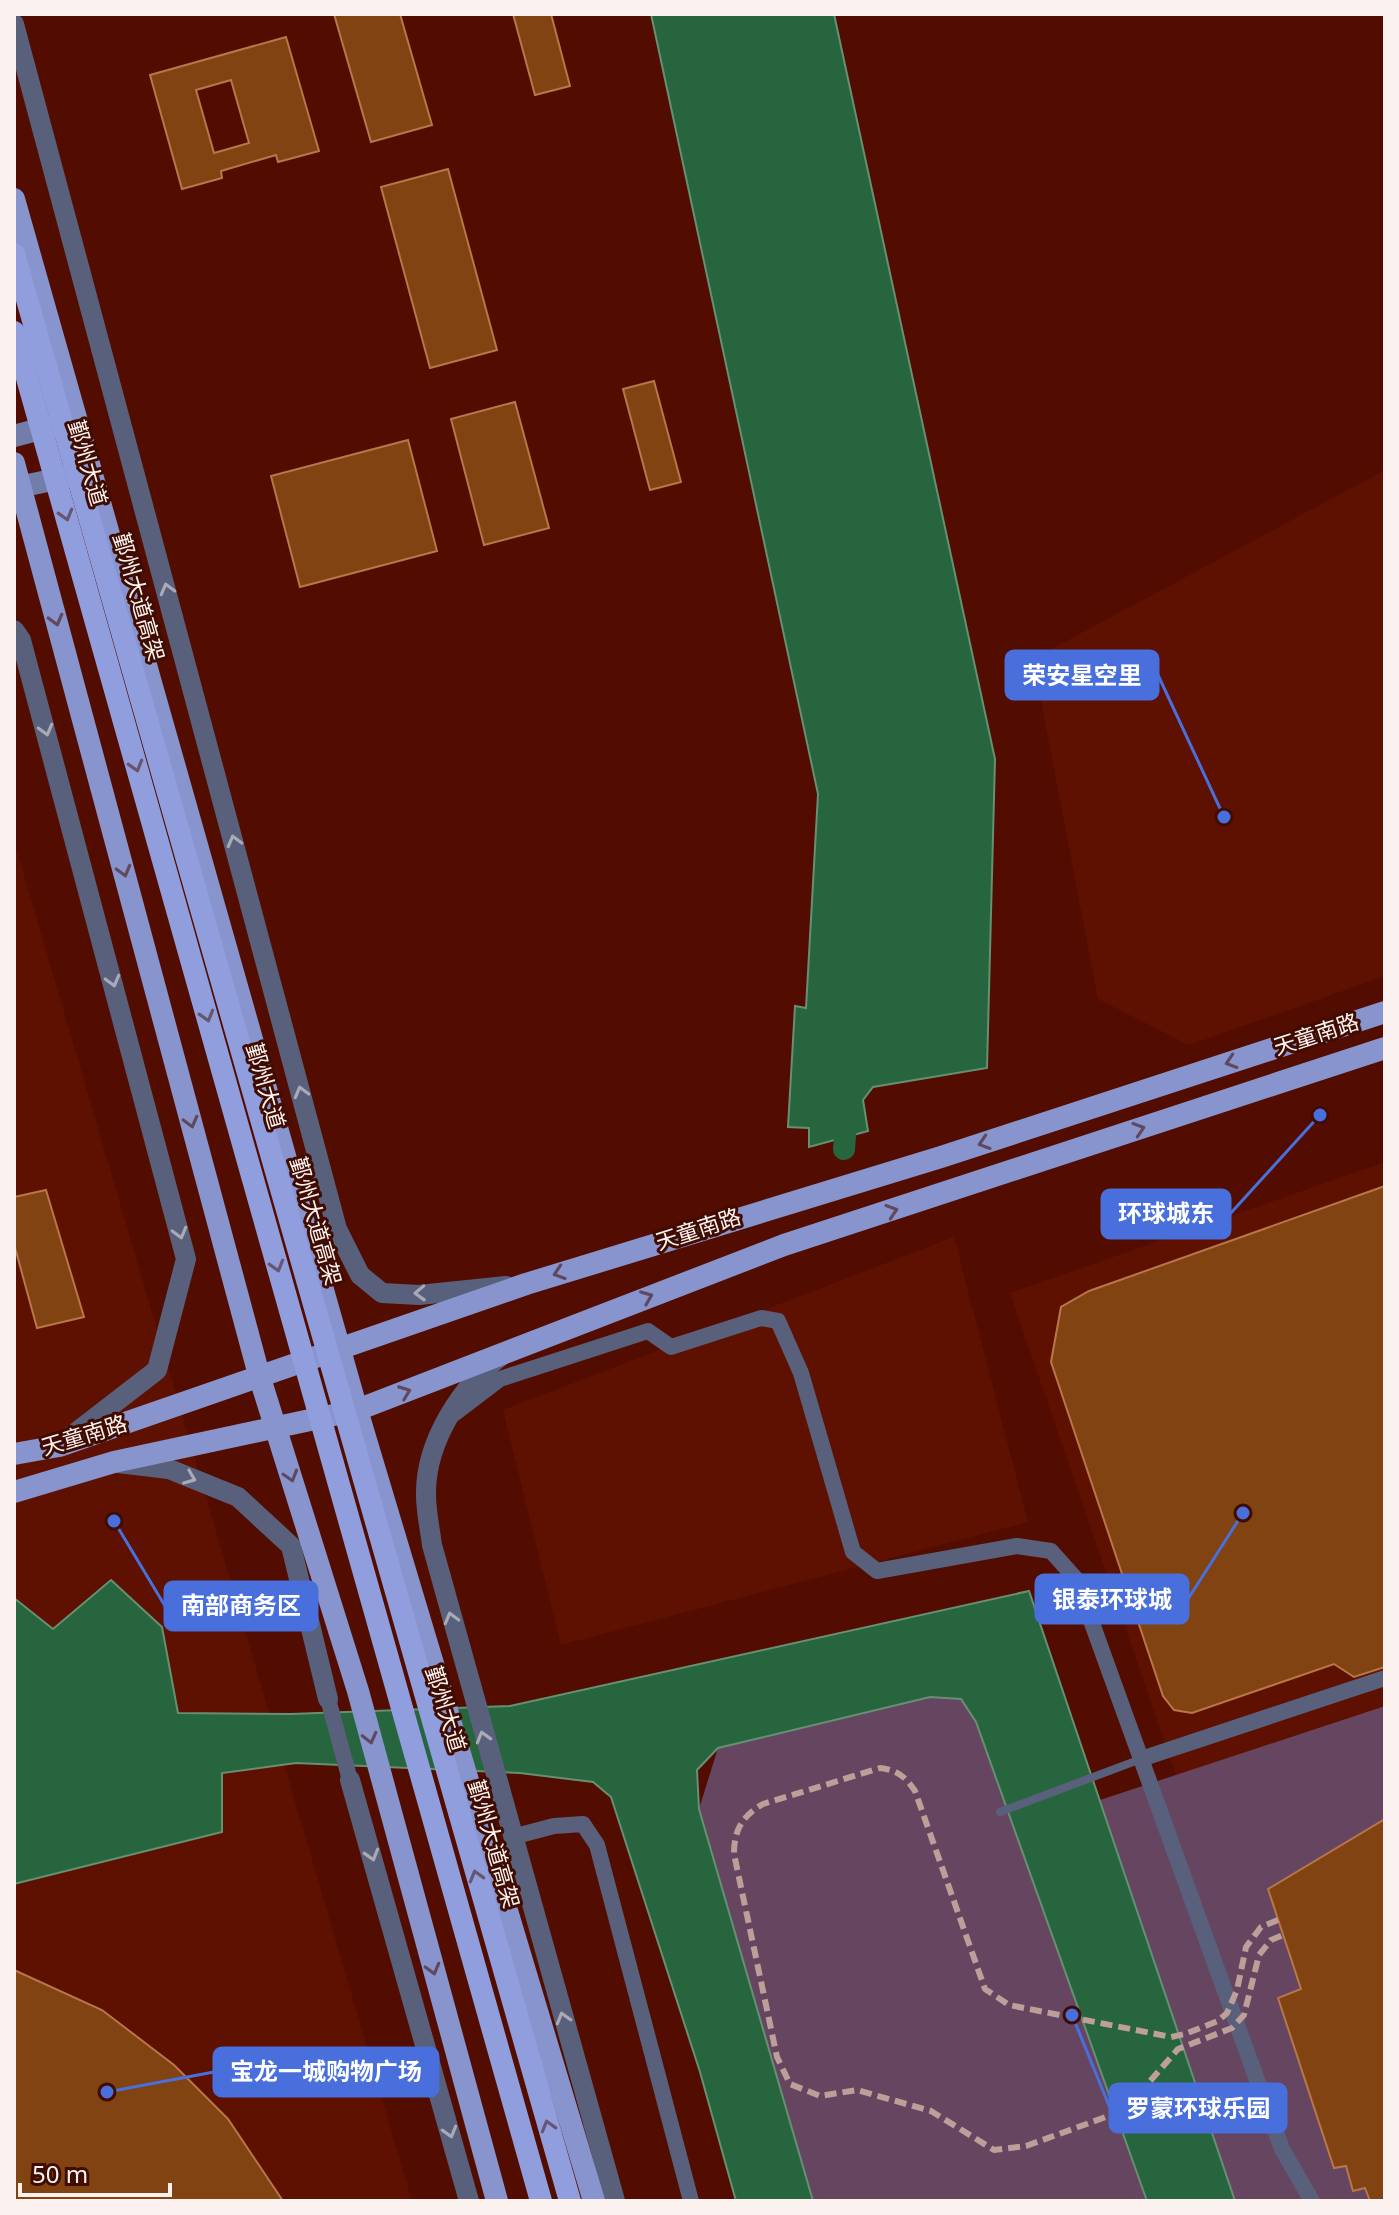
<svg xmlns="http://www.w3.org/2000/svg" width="1399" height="2215" viewBox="0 0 1399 2215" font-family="'Noto Sans','Noto Sans SC',sans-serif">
<rect width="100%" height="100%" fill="#520d00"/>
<g fill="#5e1101">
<polygon points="1385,470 1385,976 1189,1045 1098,999 1033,659"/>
<polygon points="14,841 412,2201 14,2201"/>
<polygon points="1385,1162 1385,1706 1176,1775 1010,1293"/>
<polygon points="954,1237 1028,1522 561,1645 503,1410"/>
</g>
<polygon fill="#664560" points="930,1697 961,1699 976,1722 1015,1828 1385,1706 1385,2201 813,2201 699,1809 718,1748"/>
<g fill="#27653f" stroke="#678f74" stroke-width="2">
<polygon points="651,14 834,14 995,759 987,1068 873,1087 863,1100 868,1131 809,1147 809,1128 788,1127 795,1006 806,1008 818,794"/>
<polygon points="111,1580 162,1627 178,1713 291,1714 510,1706 1029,1591 1235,2201 1147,2201 976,1722 961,1699 930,1697 718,1748 697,1770 699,1809 813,2201 736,2201 700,2072 611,1797 593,1782 520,1773 296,1763 222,1773 222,1832 14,1884 14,1598 53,1629"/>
</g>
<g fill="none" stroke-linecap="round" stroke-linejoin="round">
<polyline stroke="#27653f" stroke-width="22" points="844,1149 847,1110"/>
</g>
<g fill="#804311" stroke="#b97649" stroke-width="2" fill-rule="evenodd">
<polygon points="334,14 400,14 432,125 371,142"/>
<polygon points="513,14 551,14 570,86 535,95"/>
<path d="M 286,37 L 319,151 L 278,162 L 276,155 L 221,171 L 222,178 L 182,189 L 150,75 ZM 231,80 L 249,143 L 214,153 L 196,90 Z"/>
<polygon points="448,169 497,350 430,368 381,187"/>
<polygon points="654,381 681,482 650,490 623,389"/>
<polygon points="515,402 549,528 484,545 451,419"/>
<polygon points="408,440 437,551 300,587 271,476"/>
<polygon points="1385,1186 1385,1667 1354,1677 1334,1664 1192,1713 1174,1710 1163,1696 1051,1362 1061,1307 1089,1291"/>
<polygon points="46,1190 84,1317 37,1328 14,1244 14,1197"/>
<polygon points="1385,1819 1385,2201 1370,2201 1365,2188 1353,2191 1346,2166 1334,2168 1278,1998 1301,1989 1268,1889"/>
<polygon points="14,1970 102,2010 174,2065 228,2119 283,2201 14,2201"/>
</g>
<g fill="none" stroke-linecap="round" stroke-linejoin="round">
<polyline stroke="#59607c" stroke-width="8" points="1000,1812 1141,1759"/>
<g stroke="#59607c" stroke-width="16">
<polyline points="454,1414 500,1379 648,1331 671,1347 761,1318 778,1321 801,1373 853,1552 877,1571 1017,1546 1051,1551 1076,1579 1282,2149 1312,2201"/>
<polyline points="328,1699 350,1780"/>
<polyline points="1141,1759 1385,1678"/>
<polyline points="512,1837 554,1826 583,1824 597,1845 691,2201"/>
</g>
<g stroke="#59607c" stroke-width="20">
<polyline points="14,24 337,1229 360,1275 382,1293 419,1295 506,1286"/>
<polyline points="14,630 21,640 186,1259 157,1370 65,1441"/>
<path d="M 505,1353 C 462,1384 425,1442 426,1495 C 426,1512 430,1529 432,1545 L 615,2201"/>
<polyline points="118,1463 169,1469 238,1497 291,1546 328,1699"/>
<polyline points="350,1780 469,2201"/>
</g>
<g stroke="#737daa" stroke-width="22">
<polyline points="14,436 59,424"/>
<polyline points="14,488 71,476"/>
</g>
<g stroke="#8794ce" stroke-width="22">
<polyline points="14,199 357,1410 594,2201"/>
<polyline points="14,463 259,1375 358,1691 497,2201"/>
<polyline points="14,1454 59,1446 526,1284 941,1157 1385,1012"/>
<polyline points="14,1492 114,1462 357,1410 784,1245 1385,1048"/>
</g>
<path stroke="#bd9e98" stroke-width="6" stroke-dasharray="12 6" stroke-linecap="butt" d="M 1278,1920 L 1261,1927 L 1246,1947 L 1237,1990 L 1227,2013 L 1218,2021 L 1185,2034 L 1171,2037 L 1009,2005 L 985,1989 L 915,1791 C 905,1776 897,1770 880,1768 L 763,1804 C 742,1816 734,1830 734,1854 L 777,2057 L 790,2084 L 820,2096 L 857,2090 L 931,2111 L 994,2150 L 1026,2146 L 1125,2110 L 1178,2049 L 1232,2028 L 1244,2015 L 1259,1955 L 1271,1940 L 1283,1935"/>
<g stroke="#909ede" stroke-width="22">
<polyline points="14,254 570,2201"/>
<polyline points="14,332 541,2201"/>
</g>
</g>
<defs><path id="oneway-chevron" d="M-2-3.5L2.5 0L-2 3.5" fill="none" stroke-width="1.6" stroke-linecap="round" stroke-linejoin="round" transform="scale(2)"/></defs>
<g stroke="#685570">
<use href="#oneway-chevron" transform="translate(66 515) rotate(74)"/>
<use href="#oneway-chevron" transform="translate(136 766) rotate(74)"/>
<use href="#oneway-chevron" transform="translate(207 1016) rotate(74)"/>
<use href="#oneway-chevron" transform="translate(277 1266) rotate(74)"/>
<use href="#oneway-chevron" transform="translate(476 1876) rotate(-106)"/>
<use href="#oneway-chevron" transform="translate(548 2126) rotate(-106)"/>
</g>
<g stroke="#aaa9b6">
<use href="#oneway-chevron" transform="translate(167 589) rotate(-105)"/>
<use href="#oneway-chevron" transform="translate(46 730) rotate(75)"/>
<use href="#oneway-chevron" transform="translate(234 841) rotate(-105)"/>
<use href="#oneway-chevron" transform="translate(113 981) rotate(75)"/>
<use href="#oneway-chevron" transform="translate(301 1092) rotate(-105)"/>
<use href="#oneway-chevron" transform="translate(180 1233) rotate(75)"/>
<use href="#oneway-chevron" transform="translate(420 1293) rotate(178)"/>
<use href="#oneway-chevron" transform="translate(190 1478) rotate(22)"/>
<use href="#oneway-chevron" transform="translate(451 1618) rotate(-105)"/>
<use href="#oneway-chevron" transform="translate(483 1737) rotate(-106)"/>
<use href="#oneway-chevron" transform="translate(372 1855) rotate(74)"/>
<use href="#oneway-chevron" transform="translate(563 2018) rotate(-106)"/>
<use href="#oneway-chevron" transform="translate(450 2132) rotate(74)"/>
</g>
<g stroke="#60495e">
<use href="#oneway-chevron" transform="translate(56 620) rotate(75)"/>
<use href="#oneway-chevron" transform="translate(124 871) rotate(75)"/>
<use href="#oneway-chevron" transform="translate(1231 1062) rotate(162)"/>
<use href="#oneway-chevron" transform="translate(191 1122) rotate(75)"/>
<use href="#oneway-chevron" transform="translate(1139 1129) rotate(-18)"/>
<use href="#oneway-chevron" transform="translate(984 1143) rotate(162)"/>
<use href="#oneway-chevron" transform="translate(892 1211) rotate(-18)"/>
<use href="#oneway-chevron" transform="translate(559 1273) rotate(162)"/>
<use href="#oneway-chevron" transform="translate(647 1297) rotate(-22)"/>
<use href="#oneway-chevron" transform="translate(405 1392) rotate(-21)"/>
<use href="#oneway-chevron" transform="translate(291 1476) rotate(73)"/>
<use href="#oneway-chevron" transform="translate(370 1738) rotate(76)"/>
<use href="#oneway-chevron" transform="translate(433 1969) rotate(75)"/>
</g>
<g text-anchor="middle" stroke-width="6" stroke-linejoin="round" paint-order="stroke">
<g font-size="22" fill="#fbf2ef" stroke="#400c02">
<text transform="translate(88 463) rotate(74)" y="8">鄞州大道</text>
<text transform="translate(139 597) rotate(74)" y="8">鄞州大道高架</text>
<text transform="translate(1316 1034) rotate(-18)" y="8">天童南路</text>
<text transform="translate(266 1086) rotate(74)" y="8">鄞州大道</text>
<text transform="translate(316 1221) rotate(74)" y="8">鄞州大道高架</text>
<text transform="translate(698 1229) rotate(-18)" y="8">天童南路</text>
<text transform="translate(84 1435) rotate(-17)" y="8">天童南路</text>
<text transform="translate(446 1709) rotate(73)" y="8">鄞州大道</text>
<text transform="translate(494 1844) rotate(74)" y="8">鄞州大道高架</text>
</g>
</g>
<path fill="none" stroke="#496fdd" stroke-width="3" d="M1224 817L1158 675M1320 1115L1230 1214M1243 1513L1188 1599M114 1521L165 1606M107 2092L214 2072M1072 2015L1110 2108"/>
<g fill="#496fdd" stroke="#400c02" stroke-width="3">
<circle cx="1224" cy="817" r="8"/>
<circle cx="1320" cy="1115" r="8"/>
<circle cx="1243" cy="1513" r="8"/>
<circle cx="114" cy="1521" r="8"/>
<circle cx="107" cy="2092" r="8"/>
<circle cx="1072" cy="2015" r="8"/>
</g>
<g fill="#496fdd" stroke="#496fdd" stroke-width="3">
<rect x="1006" y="651" width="152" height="48" rx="8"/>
<rect x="1102" y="1190" width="128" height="48" rx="8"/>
<rect x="1036" y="1575" width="152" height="48" rx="8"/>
<rect x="165" y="1582" width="152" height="48" rx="8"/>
<rect x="214" y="2048" width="224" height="48" rx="8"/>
<rect x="1110" y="2084" width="176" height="48" rx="8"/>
</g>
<g font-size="24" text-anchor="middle" font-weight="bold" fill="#fff">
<text x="1082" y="684">荣安星空里</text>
<text x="1166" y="1222">环球城东</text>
<text x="1112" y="1608">银泰环球城</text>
<text x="241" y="1614">南部商务区</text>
<text x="326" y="2080">宝龙一城购物广场</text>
<text x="1198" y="2117">罗蒙环球乐园</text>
</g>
<rect width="1399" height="2215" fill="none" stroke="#fbf2ef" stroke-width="32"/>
<path d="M20 2183v12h150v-12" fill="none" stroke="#fbf2ef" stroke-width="4"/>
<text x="32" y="2183" font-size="24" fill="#fbf2ef" stroke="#400c02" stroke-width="6" paint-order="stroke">50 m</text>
</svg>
